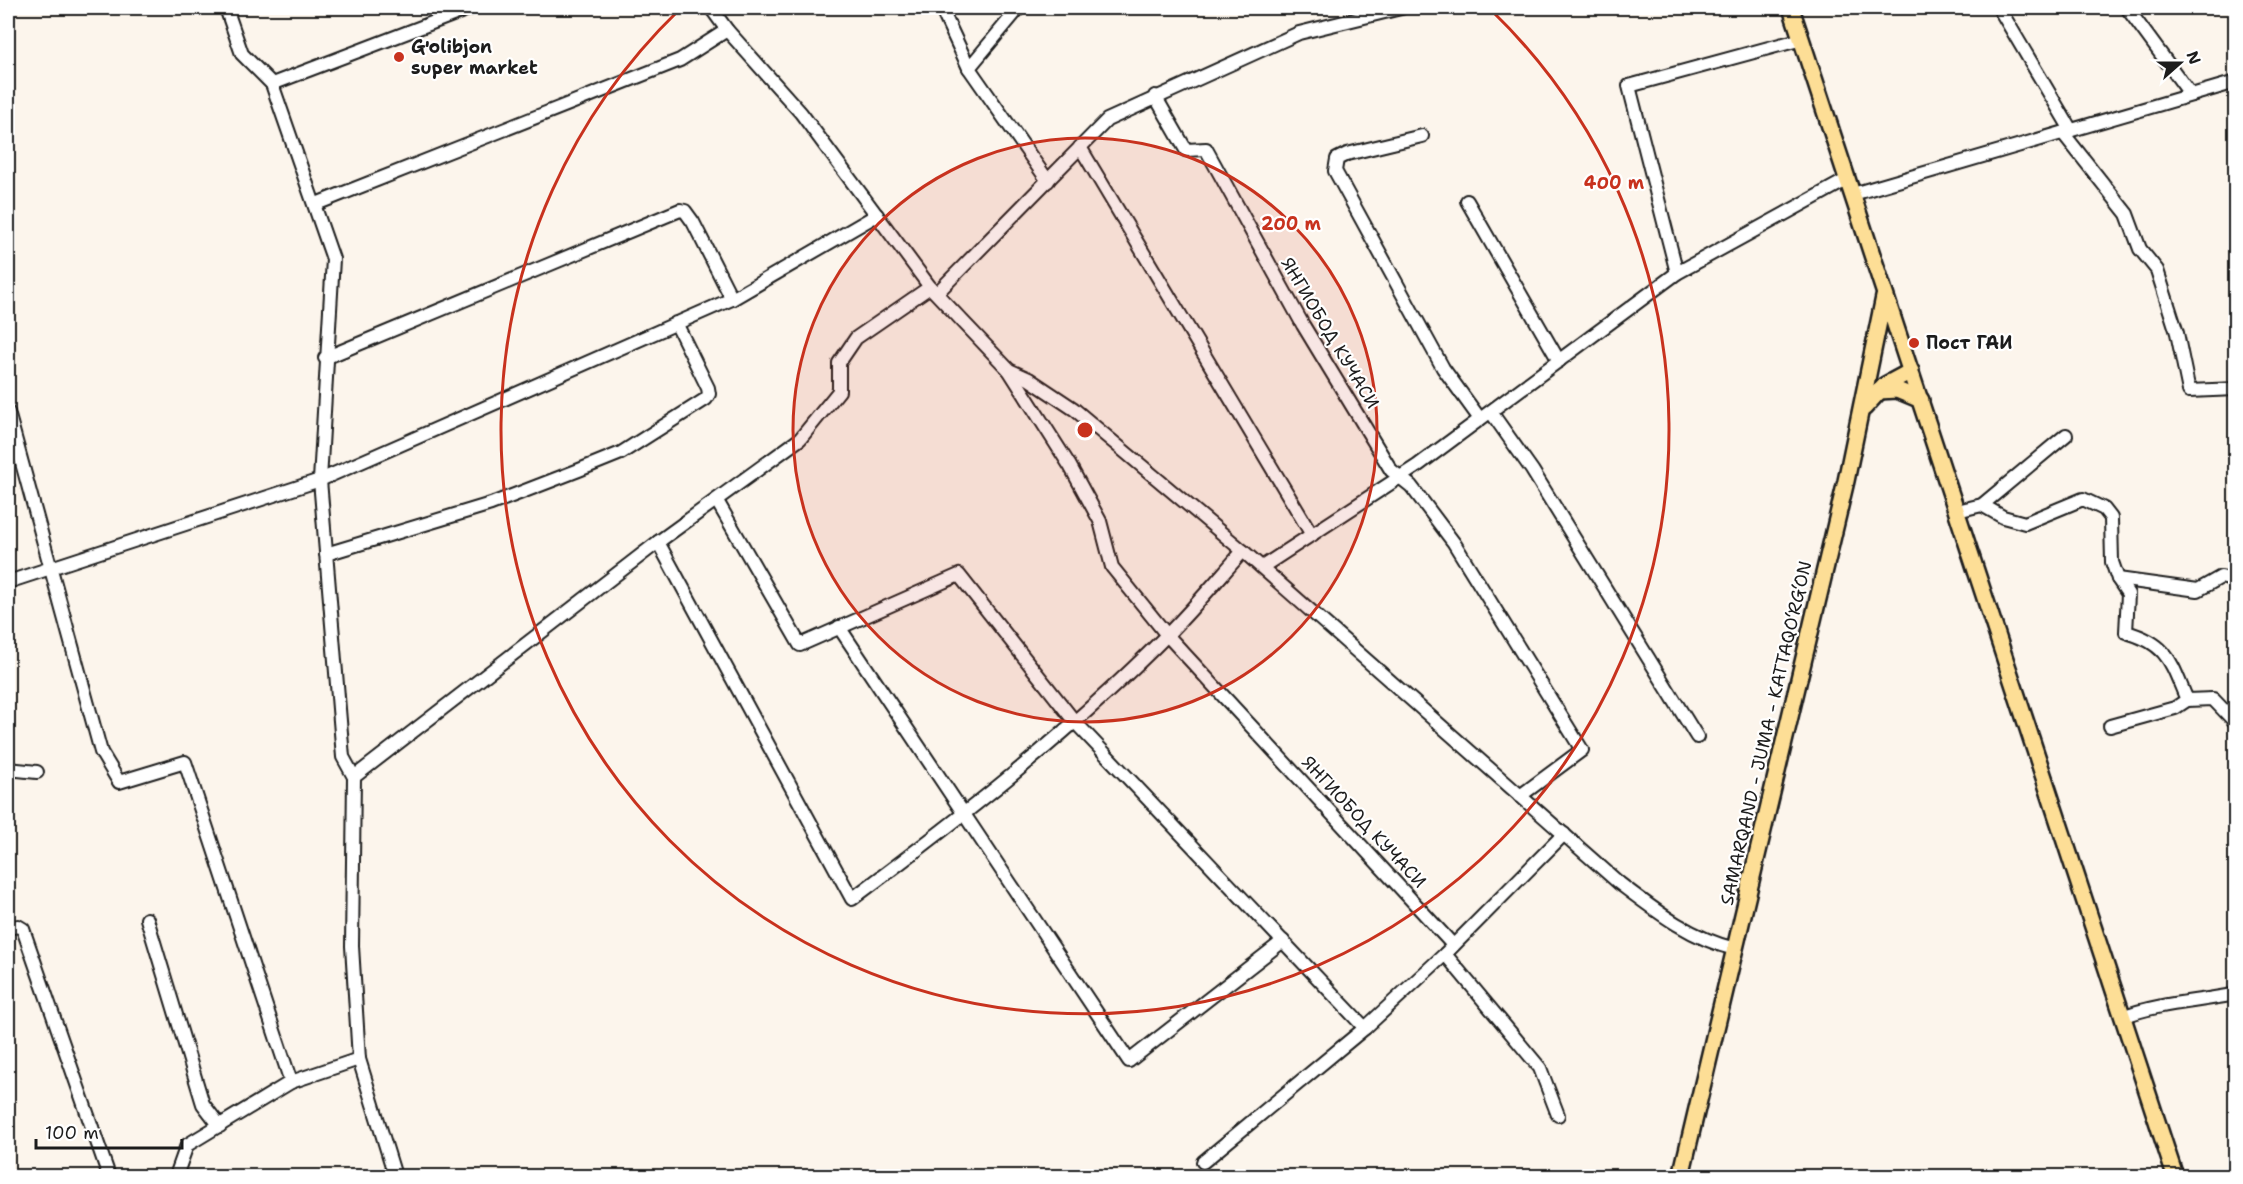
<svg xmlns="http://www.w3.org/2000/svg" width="2243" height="1184" viewBox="0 0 2243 1184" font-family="'Shantell Sans',sans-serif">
<rect width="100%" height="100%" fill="#fcf5ec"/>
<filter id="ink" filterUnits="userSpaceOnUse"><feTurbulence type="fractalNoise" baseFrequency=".0167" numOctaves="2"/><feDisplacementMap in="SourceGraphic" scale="12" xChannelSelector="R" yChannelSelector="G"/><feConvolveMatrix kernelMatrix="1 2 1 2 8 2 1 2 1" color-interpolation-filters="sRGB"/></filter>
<g filter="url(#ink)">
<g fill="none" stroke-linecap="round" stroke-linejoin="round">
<defs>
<g id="minor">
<polyline points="226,8 242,54 272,84 333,259 320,480 343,757 354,777 352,946 359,1059 395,1176"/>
<path d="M 711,8 L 727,30 L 801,113 L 930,287 L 1009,370 L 1029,379 L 1074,409 L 1243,551 L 1619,883 C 1656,911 1690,938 1735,949"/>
<polyline points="941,8 969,68"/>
<polyline points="1019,8 969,68 1048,181"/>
<polyline points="1999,8 2071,130"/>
<polyline points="2127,8 2191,95"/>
<polyline points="272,84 471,8"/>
<polyline points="1155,96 1186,150 1206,149 1303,325 1391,470 1411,486 1454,543 1582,750 1520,796"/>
<polyline points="2063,133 2127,214 2140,249 2157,270 2177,333 2189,391 2236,389"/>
<polyline points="1422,136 1347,154 1337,159 1335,171 1443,368 1480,419"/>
<polyline points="1080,147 1312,535"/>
<polyline points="1853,194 2236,82"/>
<polyline points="1467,201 1559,361"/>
<polyline points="316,204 680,60 727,30"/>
<polyline points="1677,273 1629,86 1802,39"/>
<path d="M 930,287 L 856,338 L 839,363 L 839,391 L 800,439 L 658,542 L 852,899 C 962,817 1070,733 1167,635 C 1193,609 1218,579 1243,551"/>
<polyline points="937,293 1107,120 1299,33 1401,8"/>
<polyline points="325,358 680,210 685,211 693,222 732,299"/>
<polyline points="1009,370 1070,466 1100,521 1112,567 1167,635 1453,945"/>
<polyline points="8,412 101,752 119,782 185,762 291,1082"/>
<polyline points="1491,412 1532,470 1697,737"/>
<polyline points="717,501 800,645 959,575 1075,722 1365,1028"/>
<path d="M 1982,505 L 2003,517 L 2025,523 L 2083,499 L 2104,509 L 2111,518 L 2112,562 L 2118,579 L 2128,594 L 2126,632 C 2169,644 2171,663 2187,700 L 2213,699 L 2236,723"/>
<polyline points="1957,511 1982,505 2066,435"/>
<polyline points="326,554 491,504 579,470 621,453 706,399 709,394 708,388 676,323"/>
<polyline points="1262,567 1417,466 1677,273 1848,179"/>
<polyline points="2118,579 2198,590 2221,577 2236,581"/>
<polyline points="8,582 320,480 732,299 877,215"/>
<polyline points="839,627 1129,1061 1283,941"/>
<polyline points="2110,726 2175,708 2187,700"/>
<polyline points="8,769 37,772"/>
<polyline points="354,777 658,542"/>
<polyline points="147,919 203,1104 220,1126"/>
<polyline points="8,928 18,926 23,929 109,1176"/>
<polyline points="1445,954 1540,1068 1558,1115"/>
<path d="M 2122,1017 C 2158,1003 2198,1002 2236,994"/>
<polyline points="1203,1162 1365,1028 1445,954 1564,834"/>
<polyline points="176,1176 187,1145 291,1082 359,1059"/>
</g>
<g id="major">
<polyline points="1791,8 2175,1176"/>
<polyline points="1879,391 1897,390 1921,400"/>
<polyline points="1864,408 1885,385 1911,371"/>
<polyline points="1681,1176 1846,481 1884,297"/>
</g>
</defs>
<use href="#minor" stroke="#1c1c1c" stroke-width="16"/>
<use href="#major" stroke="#1c1c1c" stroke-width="20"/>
<use href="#minor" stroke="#fff" stroke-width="12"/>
<use href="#major" stroke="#fdde96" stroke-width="15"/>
</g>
</g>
<circle cx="1085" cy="430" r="292" fill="#c8321e" fill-opacity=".12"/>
<g fill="none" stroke="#c8321e" stroke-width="3">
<circle cx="1085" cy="430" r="292"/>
<path d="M1491 10A584 584 0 1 1 679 10"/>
</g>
<g fill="#c8321e" stroke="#fff" stroke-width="2">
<circle cx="399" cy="57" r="6"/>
<circle cx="1914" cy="343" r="6"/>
</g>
<g text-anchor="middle" stroke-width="4.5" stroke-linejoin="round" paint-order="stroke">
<g font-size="18" font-weight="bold" fill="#1c1c1c" stroke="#fff" text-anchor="start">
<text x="411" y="53">G'olibjon<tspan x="411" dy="21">super market</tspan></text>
<text x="1926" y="349">Пост ГАИ</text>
</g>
<g font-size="18" fill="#1c1c1c" stroke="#fff">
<text transform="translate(1330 333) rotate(59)" y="6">ЯНГИОБОД КУЧАСИ</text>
<text transform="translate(1766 733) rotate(-77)" y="6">SAMARQAND - JUMA - KATTAQO‘RG‘ON</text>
<text transform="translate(1364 822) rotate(47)" y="6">ЯНГИОБОД КУЧАСИ</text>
</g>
</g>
<circle cx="1085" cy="430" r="9" fill="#c8321e" stroke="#fff" stroke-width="3"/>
<g font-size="18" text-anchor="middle" font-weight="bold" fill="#c8321e" stroke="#fff" stroke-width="4.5" stroke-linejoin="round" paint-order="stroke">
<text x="1614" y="189">400 m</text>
<text x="1291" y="230">200 m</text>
</g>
<rect width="2243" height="1184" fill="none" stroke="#fff" stroke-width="30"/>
<rect x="15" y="15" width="2213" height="1154" fill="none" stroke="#1c1c1c" stroke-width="2" filter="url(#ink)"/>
<g transform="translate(2180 63) rotate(69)" stroke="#ffffff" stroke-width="4.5" paint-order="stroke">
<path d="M0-4.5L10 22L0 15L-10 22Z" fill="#1c1c1c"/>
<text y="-9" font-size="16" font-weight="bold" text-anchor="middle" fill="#1c1c1c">N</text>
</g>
<path d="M36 1139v9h146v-9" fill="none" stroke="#1c1c1c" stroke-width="3"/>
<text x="45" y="1139" font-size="18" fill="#1c1c1c" stroke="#ffffff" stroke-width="4.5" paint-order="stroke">100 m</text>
</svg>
